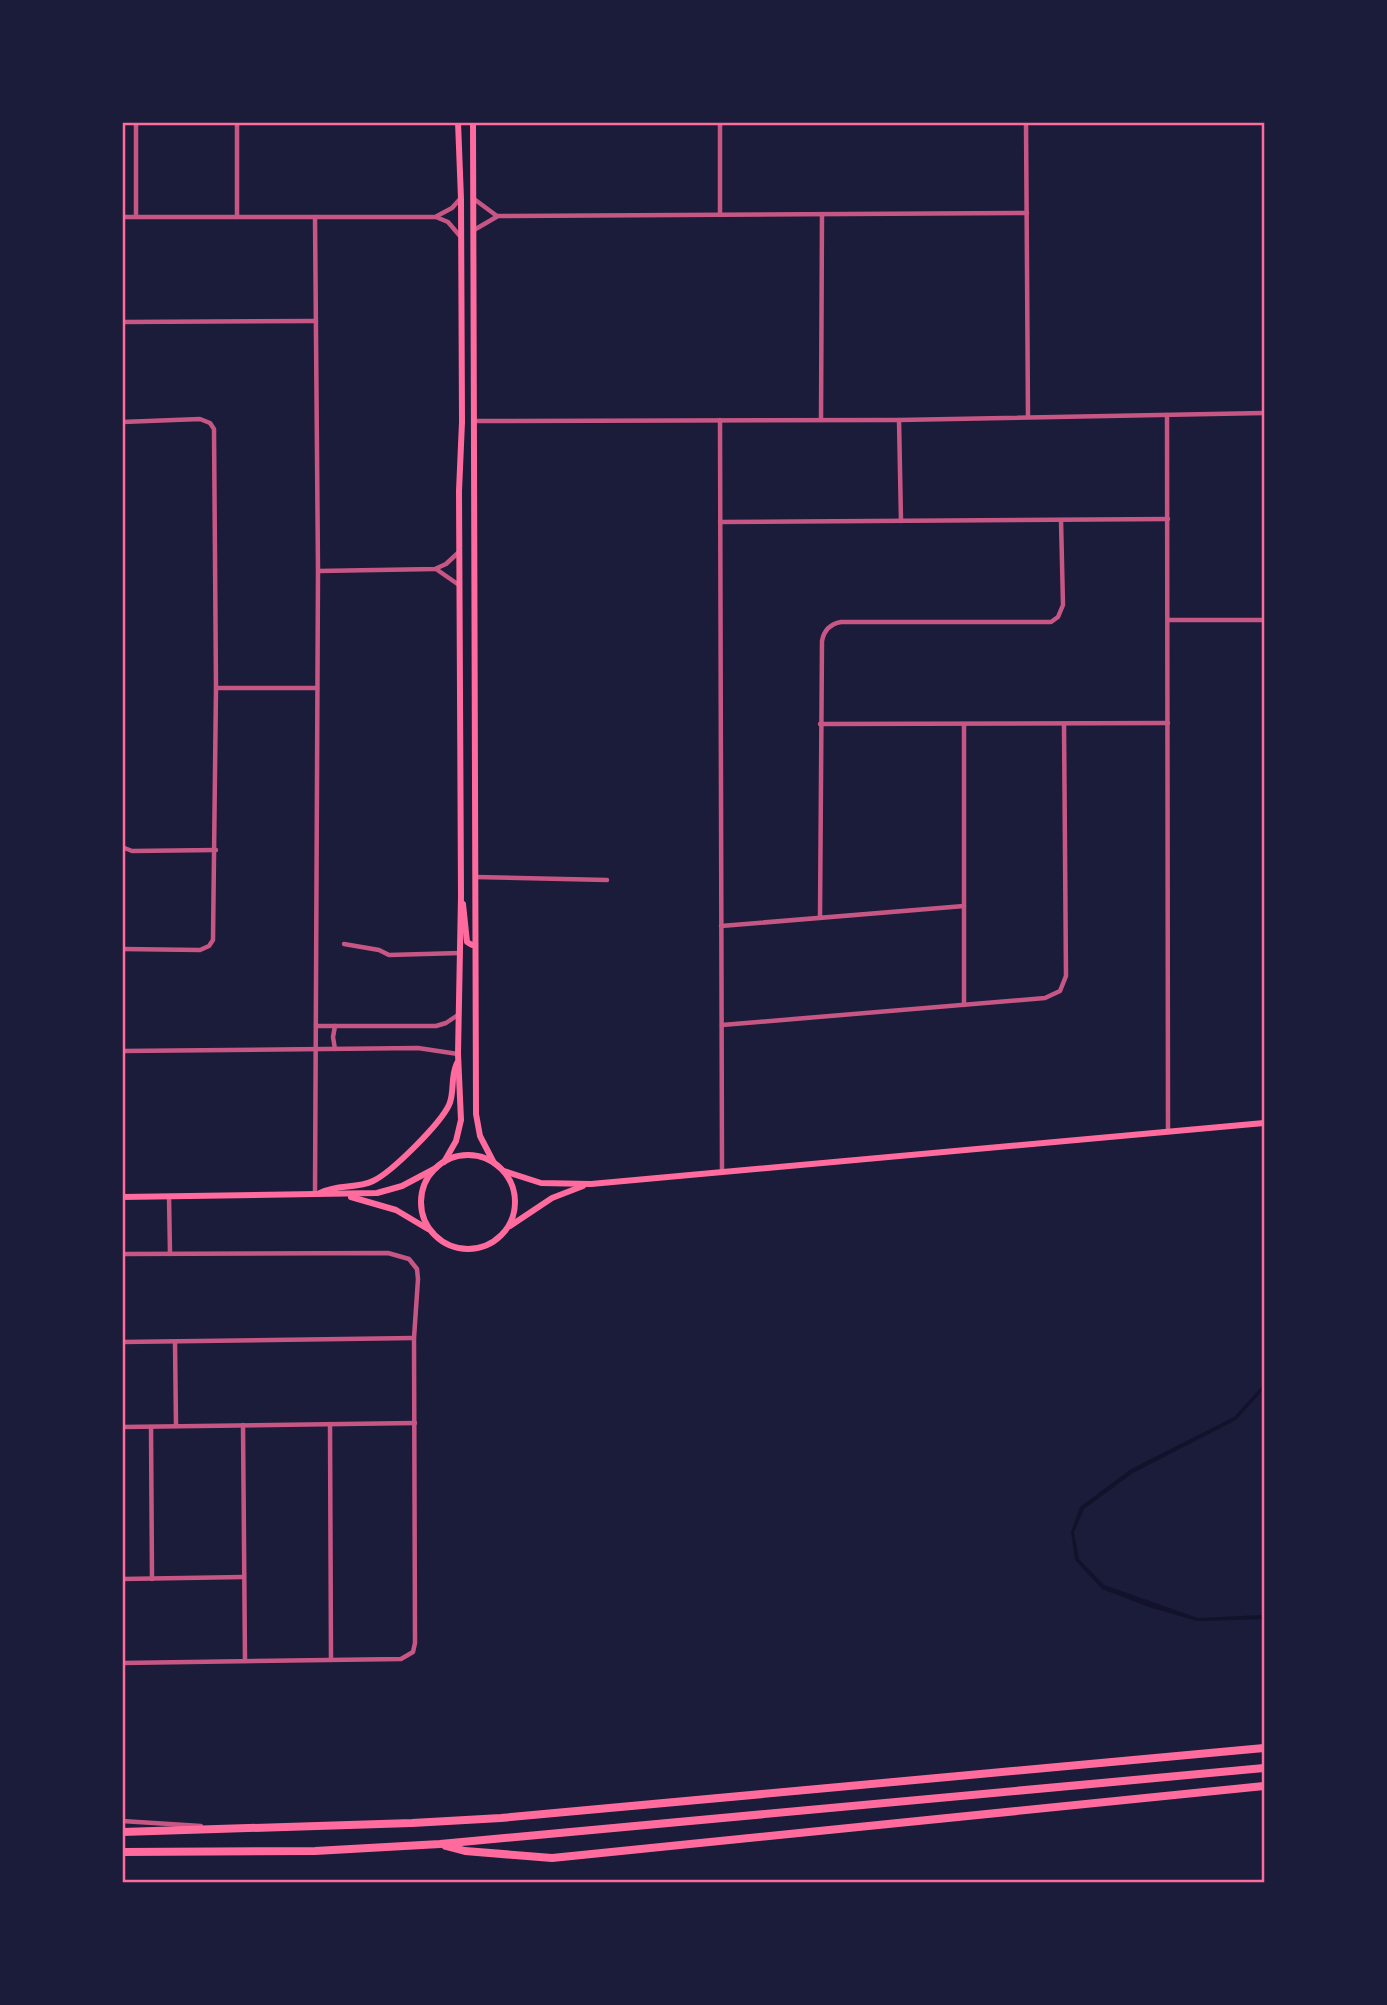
<svg xmlns="http://www.w3.org/2000/svg" width="1387" height="2005" viewBox="0 0 1387 2005" font-family="'Roboto Condensed',sans-serif">
<rect width="100%" height="100%" fill="#1b1b3a"/>
<polygon fill="#12122b" points="1264,1384 1264,1389 1236,1420 1133,1473 1084,1509 1074,1532 1079,1559 1104,1585 1198,1618 1264,1615 1264,1619 1197,1621 1149,1607 1102,1589 1075,1560 1071,1532 1080,1507 1131,1469 1234,1417"/>
<g fill="none" stroke-linecap="round" stroke-linejoin="round">
<g stroke="#c65784" stroke-width="4.5">
<polyline points="720,122 720,215"/>
<polyline points="1026,122 1028,417"/>
<polyline points="474,199 497,216"/>
<polyline points="437,216 452,208 460,199"/>
<polyline points="122,217 436,217 448,222 460,236"/>
<polyline points="136,217 136,122"/>
<polyline points="237,217 237,122"/>
<polyline points="315,217 318,571 315,1194"/>
<polyline points="474,230 498,216 1027,213"/>
<polyline points="122,322 316,321"/>
<polyline points="1167,415 1168,1131"/>
<polyline points="720,420 722,1171"/>
<polyline points="821,420 822,214"/>
<polyline points="899,420 901,521"/>
<polyline points="475,421 899,420 1264,413"/>
<polyline points="122,422 200,419 210,423 214,429 216,688 213,940 209,946 200,950 122,949"/>
<polyline points="720,522 1168,519"/>
<polyline points="436,569 459,585"/>
<polyline points="318,571 435,569 446,564 459,552"/>
<polyline points="1168,620 1264,620"/>
<polyline points="216,688 317,688"/>
<polyline points="820,724 1168,723"/>
<polyline points="122,847 132,851 216,850"/>
<polyline points="475,877 607,880"/>
<path d="M 820,918 L 822,641 C 824,630 830,624 841,622 L 1051,622 L 1058,617 L 1063,605 L 1061,520"/>
<polyline points="721,926 964,906"/>
<polyline points="344,944 379,950 389,955 460,953"/>
<polyline points="964,1005 964,725"/>
<polyline points="722,1025 1045,998 1060,991 1066,976 1064,724"/>
<polyline points="316,1026 436,1026 446,1023 458,1015"/>
<polyline points="335,1049 333,1037 335,1026"/>
<polyline points="122,1051 418,1048 458,1054"/>
<polyline points="169,1196 170,1254"/>
<polyline points="122,1254 388,1253 409,1259 417,1269 418,1279 414,1338 415,1643 413,1652 401,1659 122,1663"/>
<polyline points="122,1342 414,1338"/>
<polyline points="175,1342 176,1426"/>
<polyline points="330,1424 331,1660"/>
<polyline points="243,1425 245,1661"/>
<polyline points="122,1427 415,1423"/>
<polyline points="151,1427 152,1579"/>
<polyline points="122,1579 244,1577"/>
<polyline points="122,1821 201,1826"/>
</g>
<g stroke="#ff6b9d" stroke-width="6">
<polyline points="473,122 476,1114 480,1136 494,1163"/>
<polyline points="463,904 467,942 472,945 475,944"/>
<circle cx="468" cy="1202" r="47"/>
<polyline points="444,1162 456,1141 461,1120 458,1054 461,896 459,491 462,422 461,199 458,122"/>
<polyline points="504,1171 541,1183 591,1184 1264,1123"/>
<path d="M 320,1193 C 337,1184 356,1189 373,1181 C 392,1172 440,1124 449,1105 C 455,1092 450,1077 457,1063"/>
<polyline points="122,1197 377,1193 402,1186 436,1168"/>
<polyline points="351,1197 396,1210 428,1229"/>
<polyline points="510,1226 552,1198 583,1186"/>
</g>
<g stroke="#ff6b9d" stroke-width="8">
<polyline points="122,1832 412,1823 501,1818 1264,1748"/>
<polyline points="446,1846 465,1851 552,1858 1264,1786"/>
<polyline points="122,1852 315,1851 440,1844 1264,1768"/>
</g>
</g>
<rect width="1387" height="2005" fill="none" stroke="#1b1b3a" stroke-width="248"/>
<rect x="124" y="124" width="1139" height="1757" fill="none" stroke="#ff6b9d" stroke-width="2.5"/>
</svg>
